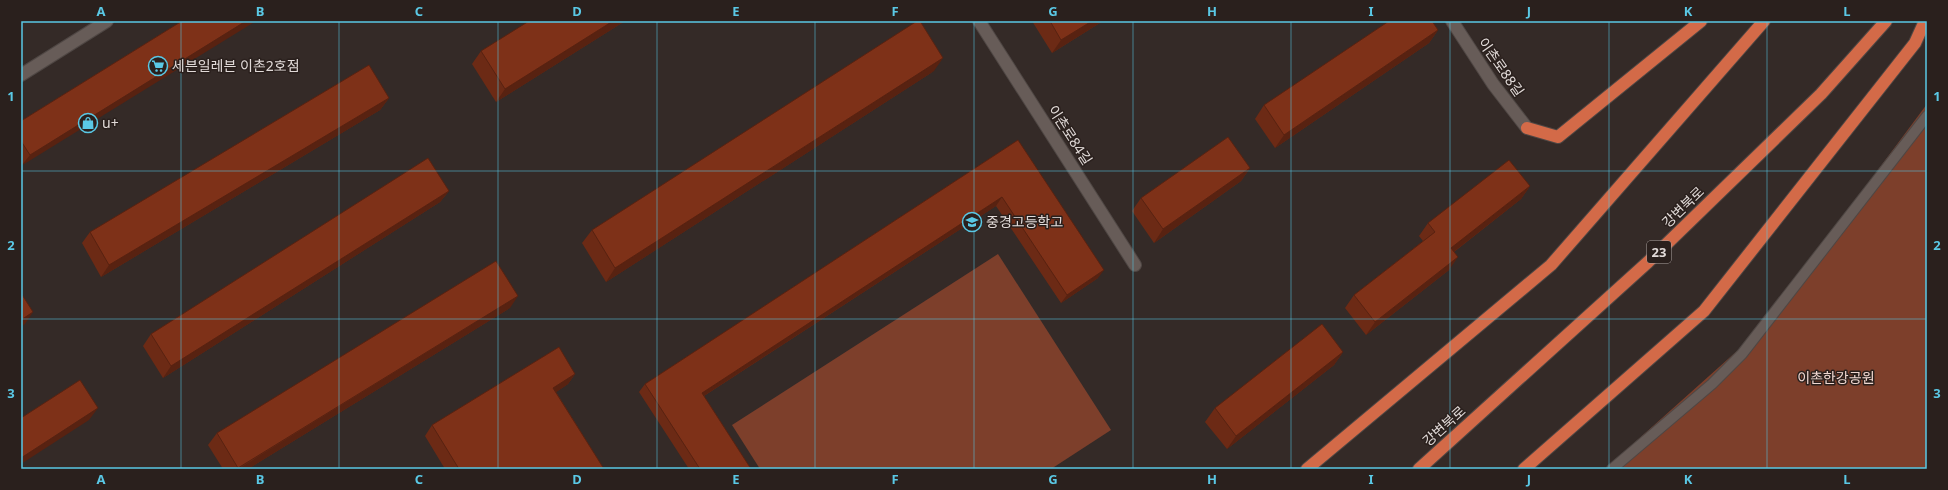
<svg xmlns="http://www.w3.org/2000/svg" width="1948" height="490" viewBox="0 0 1948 490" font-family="'Noto Sans','Noto Sans KR',sans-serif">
<rect width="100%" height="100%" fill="#342a27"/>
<g fill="#7d3f2b">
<polygon points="1927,104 1927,469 1605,469 1756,334"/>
<polygon points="998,254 1111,430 1051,469 760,469 732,425"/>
</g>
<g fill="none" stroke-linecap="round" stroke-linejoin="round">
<defs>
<polyline id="service" points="1612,469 1712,384 1742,354 1927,116"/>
<g id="minor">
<polyline points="979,21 1135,265"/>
<polyline points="1452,21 1493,84 1527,128"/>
</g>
<polyline id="tertiary" points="21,75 107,21"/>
<g id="trunk">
<polyline points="1527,128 1558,137 1701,21"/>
<polyline points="1307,469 1551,265 1764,21"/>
<polyline points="1419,469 1648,262 1821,94 1886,21"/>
<polyline points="1524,469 1704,311 1915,43 1925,21"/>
</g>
</defs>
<use href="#service" stroke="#4f4744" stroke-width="12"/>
<use href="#minor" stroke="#4f4744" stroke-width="14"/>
<use href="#tertiary" stroke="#4f4744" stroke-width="14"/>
<use href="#trunk" stroke="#4f4744" stroke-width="14"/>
<use href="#service" stroke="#675c58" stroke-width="10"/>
<use href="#minor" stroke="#675c58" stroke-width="12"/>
<use href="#tertiary" stroke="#675c58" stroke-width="12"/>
<use href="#trunk" stroke="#d36a48" stroke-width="12"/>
</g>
<g fill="#6c2a15">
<polygon points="182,21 21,166 21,121"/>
<polygon points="625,21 496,102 472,64 481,51"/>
<polygon points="1032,21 1103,21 1052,53"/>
<polygon points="1438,30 1429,43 1275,148 1255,119 1264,105"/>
<polygon points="934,71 606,282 582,243 592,230"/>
<polygon points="389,98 380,110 101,277 82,243 90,232"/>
<polygon points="1018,140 1098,278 1061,303 996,206 704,396 751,469 689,469 639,392 645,384"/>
<polygon points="1250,168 1241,181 1154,243 1132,211 1141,198"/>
<polygon points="1530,186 1521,199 1454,252 1449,270 1366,335 1345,308 1354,295 1423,241 1419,236 1428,223"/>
<polygon points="449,191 440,202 163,378 143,346 151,334"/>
<polygon points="510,308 248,469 223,469 208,445 217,433"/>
<polygon points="1343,352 1334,365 1227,449 1205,422 1215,408"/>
<polygon points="575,374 568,384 556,392 604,469 445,469 425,436 432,425"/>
</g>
<g fill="#582211">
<polygon points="246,21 256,21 21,166 30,155"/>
<polygon points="613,21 625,21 496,102 505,89"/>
<polygon points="1092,21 1103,21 1052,53 1061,40"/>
<polygon points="1438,30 1429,43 1275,148 1284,135"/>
<polygon points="943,58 934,71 606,282 615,268"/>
<polygon points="389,98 380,110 101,277 109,265"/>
<polygon points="1250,168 1241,181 1154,243 1163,229"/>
<polygon points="1530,186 1521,199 1442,261 1451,248"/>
<polygon points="449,191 440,202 163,378 171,366"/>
<polygon points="1002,197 996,206 696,401 702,393"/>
<polygon points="1458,257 1449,270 1366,335 1375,322"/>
<polygon points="1104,270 1098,278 1061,303 1067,295"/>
<polygon points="518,296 510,308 248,469 238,469"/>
<polygon points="33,312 25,324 21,327 21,320"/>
<polygon points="1343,352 1334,365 1227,449 1236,436"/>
<polygon points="575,374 568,384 546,399 553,388"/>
<polygon points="98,408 89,420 21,464 21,458"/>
</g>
<g fill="#7e3118" stroke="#582211">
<polygon points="182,21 246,21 30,155 21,141 21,121"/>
<polygon points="529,21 613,21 505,89 481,51"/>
<polygon points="917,21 920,21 943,58 615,268 592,230"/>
<polygon points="1050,21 1092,21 1061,40"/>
<polygon points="1389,21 1432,21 1438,30 1284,135 1264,105"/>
<polygon points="369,65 389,98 109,265 90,232"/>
<polygon points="1228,137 1250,168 1163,229 1141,198"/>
<polygon points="1018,140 1104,270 1067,295 1002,197 702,393 751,469 700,469 645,384"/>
<polygon points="428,158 449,191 171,366 151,334"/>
<polygon points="1509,160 1530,186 1451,248 1458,257 1375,322 1354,295 1435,232 1428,223"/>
<polygon points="496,261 518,296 238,468 217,433"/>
<polygon points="21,293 33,312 21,320"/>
<polygon points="1322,324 1343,352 1236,436 1215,408"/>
<polygon points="559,347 575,374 553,388 604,469 459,469 432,425"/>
<polygon points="80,380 98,408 21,458 21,418"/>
</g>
<path fill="none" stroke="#5ac8e5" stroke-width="1" stroke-opacity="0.55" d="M 181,21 L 181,469M 339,21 L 339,469M 498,21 L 498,469M 657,21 L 657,469M 815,21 L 815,469M 974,21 L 974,469M 1133,21 L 1133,469M 1291,21 L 1291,469M 1450,21 L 1450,469M 1609,21 L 1609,469M 1767,21 L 1767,469M 21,171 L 1927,171M 21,319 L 1927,319"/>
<defs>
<symbol id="supermarket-ring" viewBox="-11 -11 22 22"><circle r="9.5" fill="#2a201d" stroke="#5ac8e5" stroke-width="1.5"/><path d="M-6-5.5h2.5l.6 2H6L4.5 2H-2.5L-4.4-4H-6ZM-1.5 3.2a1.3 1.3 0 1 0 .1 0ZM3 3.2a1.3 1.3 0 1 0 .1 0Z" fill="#5ac8e5"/></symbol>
<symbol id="shop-ring" viewBox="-11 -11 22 22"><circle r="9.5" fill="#2a201d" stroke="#5ac8e5" stroke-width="1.5"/><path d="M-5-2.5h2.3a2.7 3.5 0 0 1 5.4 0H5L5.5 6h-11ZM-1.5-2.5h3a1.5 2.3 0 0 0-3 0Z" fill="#5ac8e5"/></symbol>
<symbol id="school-ring" viewBox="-11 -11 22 22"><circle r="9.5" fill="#2a201d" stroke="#5ac8e5" stroke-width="1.5"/><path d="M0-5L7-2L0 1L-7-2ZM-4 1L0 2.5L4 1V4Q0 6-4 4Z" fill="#5ac8e5"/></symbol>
</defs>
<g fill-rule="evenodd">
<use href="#supermarket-ring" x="147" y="55" width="22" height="22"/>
<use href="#shop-ring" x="77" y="112" width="22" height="22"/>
<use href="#school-ring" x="961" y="211" width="22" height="22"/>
</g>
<g text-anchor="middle" stroke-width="3" stroke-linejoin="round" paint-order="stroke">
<rect fill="#2a201d" stroke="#aaa2a0" stroke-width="1" x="1647" y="241" width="24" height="22" rx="3"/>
<g font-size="13" font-weight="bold" fill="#e1dad8">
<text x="1659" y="257">23</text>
</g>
<g font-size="14" fill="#e1dad8" stroke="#2a201d" text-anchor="start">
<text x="172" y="71">세븐일레븐 이촌2호점</text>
<text x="102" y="128">u+</text>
<text x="986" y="227">중경고등학고</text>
</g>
<g font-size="14" fill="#e1dad8" stroke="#2a201d">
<text transform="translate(1501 67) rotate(55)" y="5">이촌로88길</text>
<text transform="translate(1070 135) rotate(57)" y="5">이촌로84길</text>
<text transform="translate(1683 207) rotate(-44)" y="5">강변북로</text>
<text transform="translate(1444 426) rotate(-42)" y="5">강변북로</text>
</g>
<g font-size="14" fill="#f0d7d0" stroke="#2a201d">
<text x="1836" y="383">이촌한강공원</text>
</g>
</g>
<rect width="1948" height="490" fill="none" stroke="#2a201d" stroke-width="44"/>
<rect x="22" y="22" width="1904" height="446" fill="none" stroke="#5ac8e5" stroke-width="1.5"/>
<g font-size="13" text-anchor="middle" font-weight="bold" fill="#5ac8e5">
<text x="101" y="16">A</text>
<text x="260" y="16">B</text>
<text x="419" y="16">C</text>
<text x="577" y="16">D</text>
<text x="736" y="16">E</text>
<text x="895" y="16">F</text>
<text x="1053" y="16">G</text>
<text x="1212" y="16">H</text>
<text x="1371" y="16">I</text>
<text x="1529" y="16">J</text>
<text x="1688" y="16">K</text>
<text x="1847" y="16">L</text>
<text x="11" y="101">1</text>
<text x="1937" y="101">1</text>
<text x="11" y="250">2</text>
<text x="1937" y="250">2</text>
<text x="11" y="398">3</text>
<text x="1937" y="398">3</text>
<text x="101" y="484">A</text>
<text x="260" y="484">B</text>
<text x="419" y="484">C</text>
<text x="577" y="484">D</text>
<text x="736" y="484">E</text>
<text x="895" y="484">F</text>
<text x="1053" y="484">G</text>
<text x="1212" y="484">H</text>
<text x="1371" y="484">I</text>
<text x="1529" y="484">J</text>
<text x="1688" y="484">K</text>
<text x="1847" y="484">L</text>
</g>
</svg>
